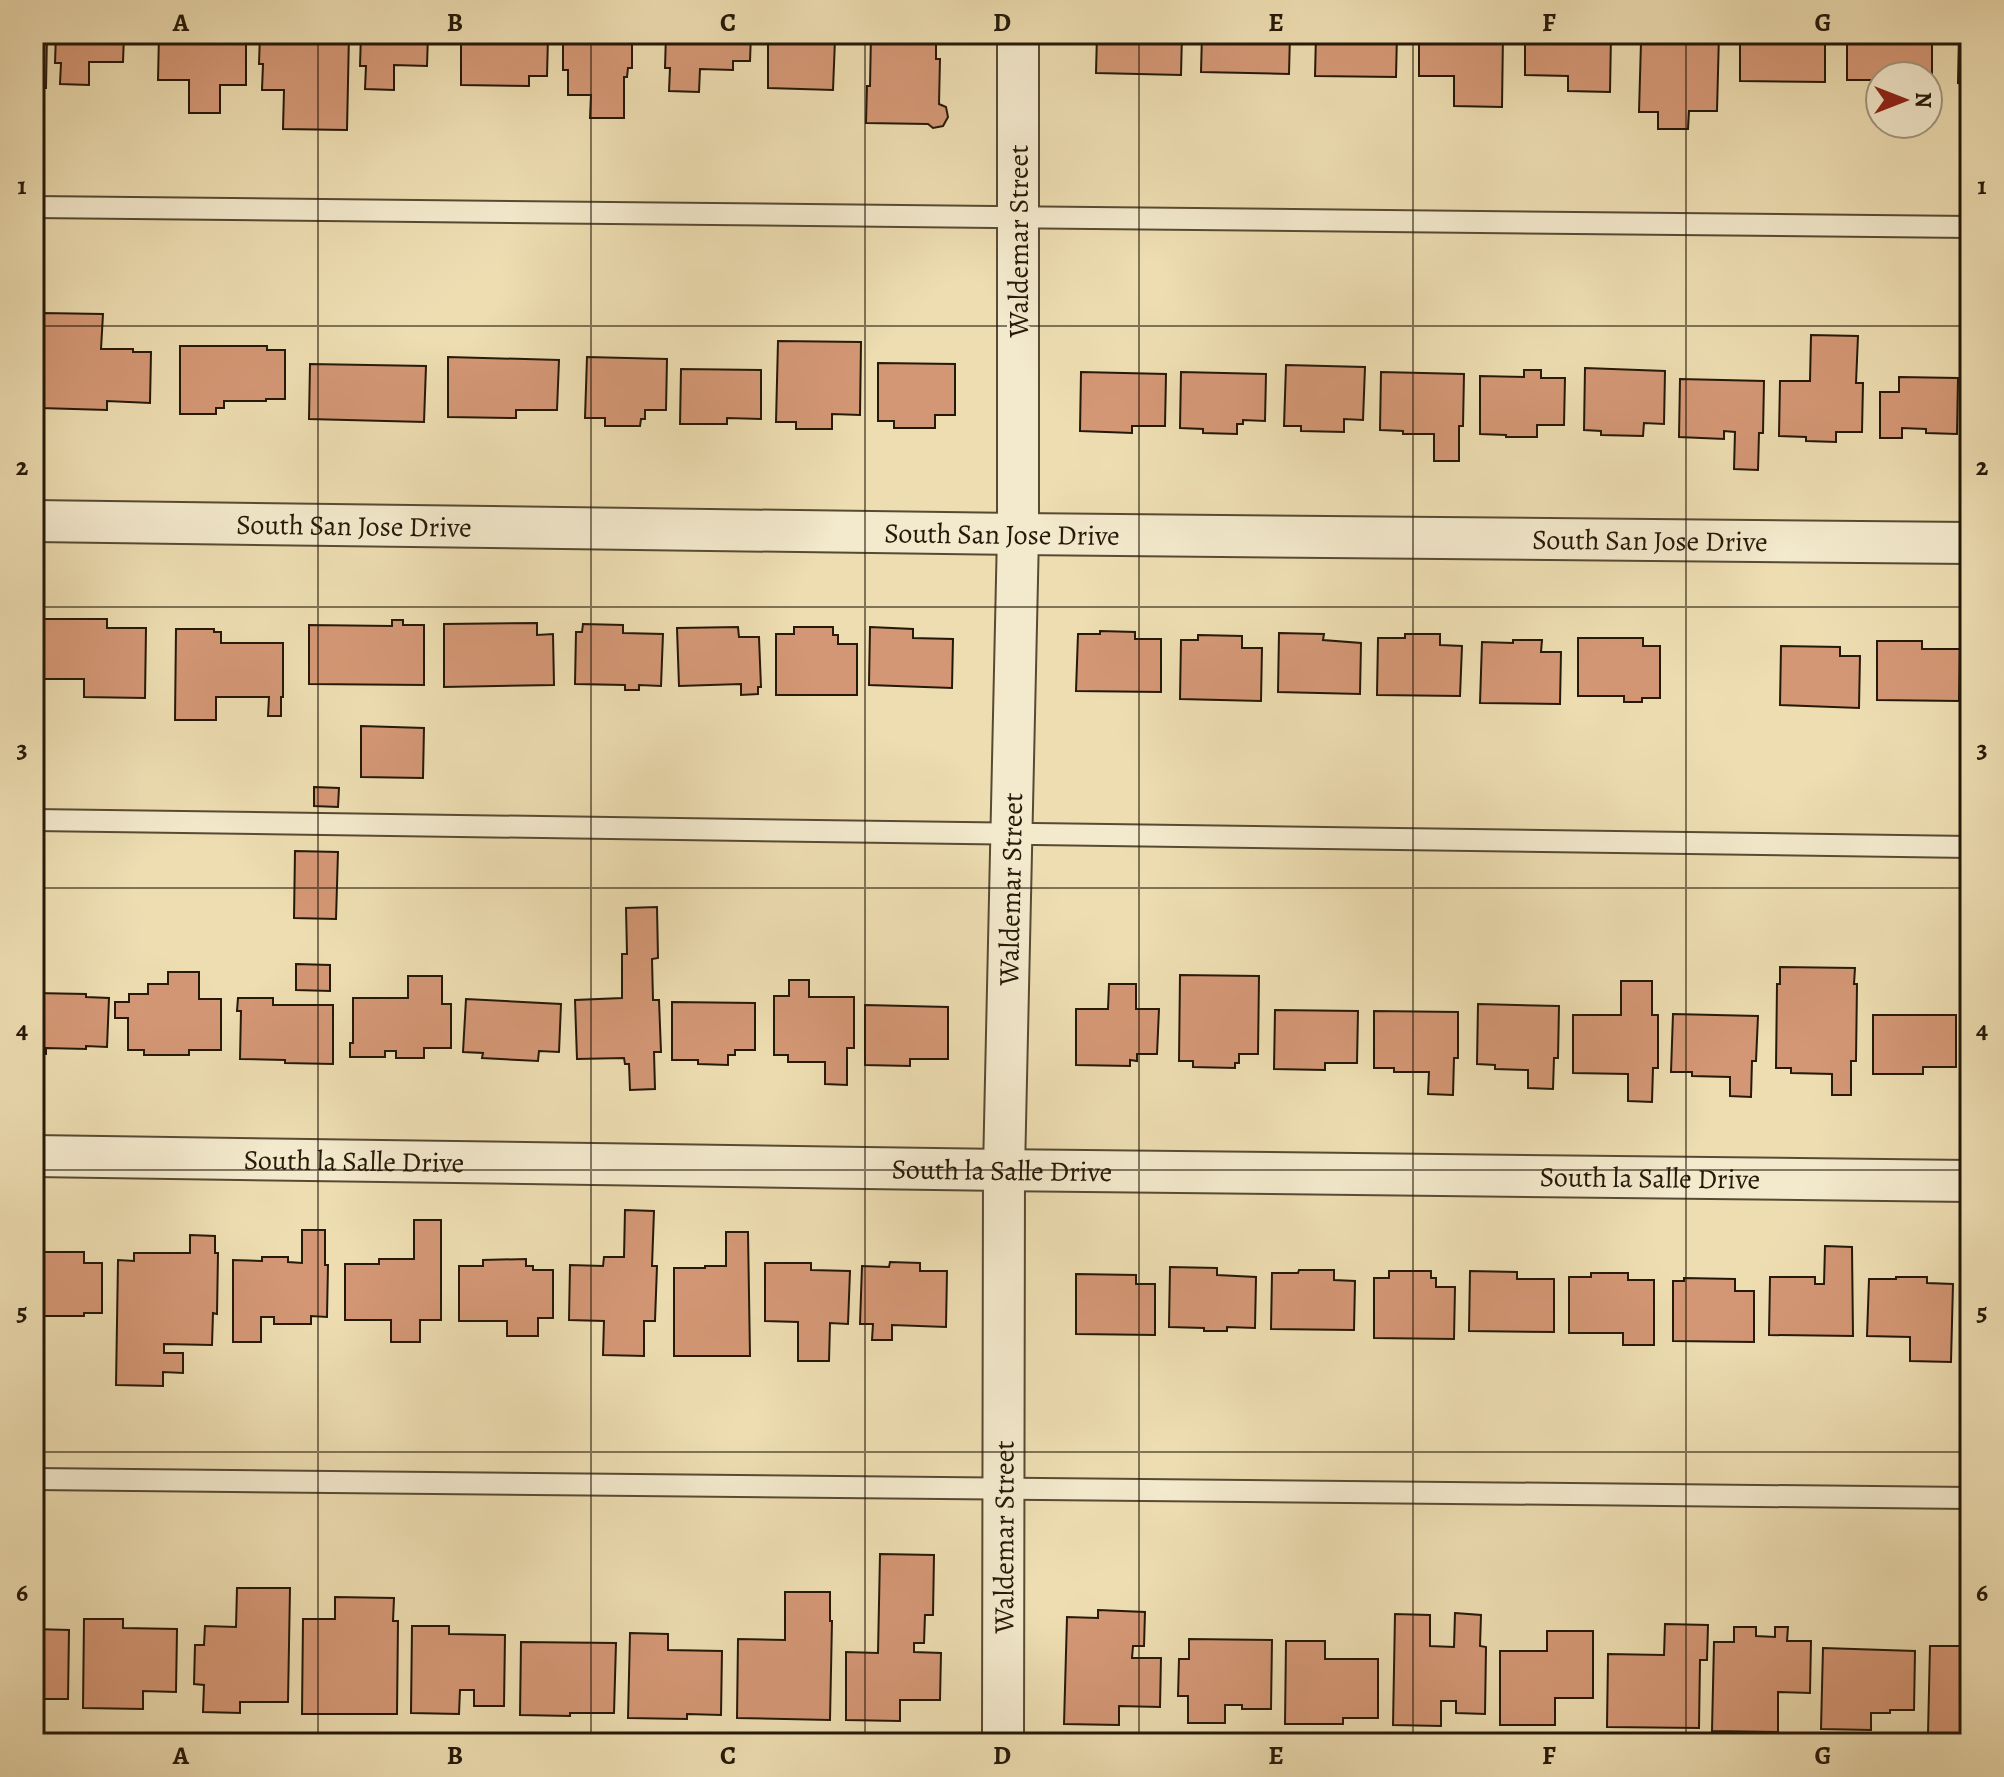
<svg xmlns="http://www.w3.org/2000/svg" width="2004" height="1777" viewBox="0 0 2004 1777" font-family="Alegreya,serif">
<rect width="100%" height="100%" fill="#edddb1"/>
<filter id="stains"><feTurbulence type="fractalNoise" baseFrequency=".0025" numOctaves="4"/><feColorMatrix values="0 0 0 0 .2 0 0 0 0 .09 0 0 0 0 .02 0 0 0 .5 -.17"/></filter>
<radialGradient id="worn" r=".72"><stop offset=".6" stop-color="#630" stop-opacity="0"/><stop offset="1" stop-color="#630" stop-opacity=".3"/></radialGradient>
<g fill="#d49775" stroke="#251909" stroke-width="2">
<polygon points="34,34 47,34 46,88 43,88 42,141 34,141"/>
<polygon points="56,34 124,34 123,62 89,62 89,85 60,84 61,63 55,63"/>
<polygon points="159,34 243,34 243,36 246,36 246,85 220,85 220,113 189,113 189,80 158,80"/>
<polygon points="260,34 349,34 347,130 283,129 284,90 262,90 263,64 259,64"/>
<polygon points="361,34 428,34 427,66 394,65 394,90 365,89 366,66 360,66"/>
<polygon points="461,34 530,34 530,37 548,37 547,76 529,76 529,86 461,85"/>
<polygon points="563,34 632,34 632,68 628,68 627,77 624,77 624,118 590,118 591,95 568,95 568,70 563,70"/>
<polygon points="666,34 751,34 750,61 733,61 733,70 700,69 699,92 669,91 670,68 665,68"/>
<polygon points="772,34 811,34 811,37 835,39 833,90 768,88 768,37 772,37"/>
<polygon points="871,34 936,34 936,59 940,59 939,104 946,107 948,117 943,126 933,128 928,124 866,123 867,86 870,86"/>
<polygon points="1097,34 1182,34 1181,75 1096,73"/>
<polygon points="1202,34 1290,34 1289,74 1201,72"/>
<polygon points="1316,34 1397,34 1396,77 1315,76"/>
<polygon points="1419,34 1503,34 1502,107 1454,106 1454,76 1419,76"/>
<polygon points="1525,34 1611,34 1610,92 1568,91 1568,76 1525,75"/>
<polygon points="1634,34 1719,34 1717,111 1689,111 1688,129 1658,129 1658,112 1639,112 1641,42 1634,42"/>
<polygon points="1740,34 1825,34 1825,82 1740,81"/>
<polygon points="1847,34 1932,34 1932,81 1928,81 1928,76 1880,76 1880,80 1847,80"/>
<polygon points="1959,34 1970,34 1970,84 1958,83"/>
<polygon points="42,313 103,314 101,349 133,349 133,352 151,352 150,403 107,401 107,410 40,408"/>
<polygon points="1811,335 1858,336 1856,383 1863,383 1862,432 1836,432 1836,442 1806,441 1806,437 1779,436 1780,381 1810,381"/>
<polygon points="778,341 861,342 860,415 832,414 832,429 796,429 796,422 776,422"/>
<polygon points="180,346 267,346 267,350 285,350 285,399 266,399 266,401 224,401 224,408 216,408 216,414 180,414"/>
<polygon points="448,357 559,360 557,410 516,410 516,418 448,417"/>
<polygon points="587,357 667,359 666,410 645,410 645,419 641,419 640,426 605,426 605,418 585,418"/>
<polygon points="878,363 955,364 955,415 935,415 935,428 894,428 894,421 878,421"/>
<polygon points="310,364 426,366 424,422 309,419"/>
<polygon points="1286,365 1365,367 1363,420 1344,419 1344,432 1301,431 1301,426 1284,426"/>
<polygon points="1585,368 1665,371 1664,424 1644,423 1643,436 1601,435 1601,431 1584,430"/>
<polygon points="681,369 761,370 761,419 727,418 727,424 680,424"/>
<polygon points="1524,370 1541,370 1541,378 1565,378 1564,425 1537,425 1537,437 1506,437 1506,435 1480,434 1480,376 1524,377"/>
<polygon points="1081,372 1166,374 1165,426 1132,426 1132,433 1080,431"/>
<polygon points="1181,372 1266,374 1265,421 1243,420 1243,424 1237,424 1237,434 1203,433 1203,429 1180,428"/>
<polygon points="1381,372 1464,374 1463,426 1459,426 1459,461 1434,461 1434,434 1403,434 1403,431 1380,430"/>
<polygon points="1899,377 1958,378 1957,434 1926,433 1926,429 1902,428 1902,438 1880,438 1880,392 1899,392"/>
<polygon points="1680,379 1764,381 1763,433 1759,433 1758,470 1734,469 1735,432 1724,431 1724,439 1679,437"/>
<polygon points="38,619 107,619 107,628 146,628 145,698 84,697 84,679 38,679"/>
<polygon points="392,620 403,620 403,625 424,625 424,685 309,684 309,625 392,626"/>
<polygon points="537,623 537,635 553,634 554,685 444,687 444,624"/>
<polygon points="583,624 623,625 623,633 663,634 661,686 639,685 639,690 625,690 625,685 575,684 576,632 582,632"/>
<polygon points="738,627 739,637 759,637 761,687 758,687 758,694 741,695 741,684 679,686 677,628"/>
<polygon points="794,627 833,627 833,635 838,635 838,644 857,644 857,695 776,695 776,634 794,634"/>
<polygon points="870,627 913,629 913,638 953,639 952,688 869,685"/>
<polygon points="176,629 214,629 214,632 221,632 221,643 283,643 283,697 281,697 281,716 268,716 269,697 216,697 216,720 175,720"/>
<polygon points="1100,631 1135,632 1135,639 1161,639 1161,692 1076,691 1078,634 1100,634"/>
<polygon points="1279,633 1324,634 1323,640 1361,643 1360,694 1278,692"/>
<polygon points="1405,634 1440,634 1440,645 1462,646 1460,696 1377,695 1378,638 1405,638"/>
<polygon points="1198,635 1242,636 1242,648 1262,648 1261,701 1180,699 1181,640 1198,640"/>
<polygon points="1578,638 1643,638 1643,646 1660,646 1660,698 1642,698 1642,702 1624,702 1624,696 1578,696"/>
<polygon points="1513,640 1542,640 1541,652 1561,652 1560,704 1480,703 1482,642 1513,643"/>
<polygon points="1877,641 1922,641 1922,649 1960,649 1959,701 1877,700"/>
<polygon points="1781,646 1840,647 1840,656 1860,656 1859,708 1780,705"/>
<polygon points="361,726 424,728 423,778 361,777"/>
<polygon points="314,787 339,788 338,807 314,806"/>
<polygon points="295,851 338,852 336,919 294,918"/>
<polygon points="657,907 658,958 652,959 653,1000 659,1000 661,1052 654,1052 655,1089 630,1090 629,1064 625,1064 624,1058 577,1059 575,1000 622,998 622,954 627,954 626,908"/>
<polygon points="296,964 330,965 330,991 296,990"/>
<polygon points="1780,967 1855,968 1854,984 1857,984 1856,1061 1851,1061 1851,1095 1832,1095 1832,1074 1791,1073 1791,1068 1776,1068 1777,984 1780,984"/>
<polygon points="168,972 199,972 199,999 221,999 221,1050 189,1050 189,1055 144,1055 144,1050 128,1050 128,1018 115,1018 115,1002 129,1002 129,994 148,994 148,984 168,984"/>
<polygon points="1180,975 1259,976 1258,1054 1239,1054 1239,1063 1235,1063 1235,1068 1193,1067 1193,1061 1179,1061"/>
<polygon points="408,976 442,976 442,1004 451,1004 451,1048 424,1048 424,1058 396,1058 396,1051 385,1051 385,1057 350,1057 350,1043 353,1043 353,998 408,998"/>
<polygon points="789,980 809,980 809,997 854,997 854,1048 847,1048 847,1085 825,1084 825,1062 788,1062 788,1055 774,1055 774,996 789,996"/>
<polygon points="1621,981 1652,981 1652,1015 1658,1015 1658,1068 1653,1068 1652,1102 1628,1101 1628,1074 1573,1073 1573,1015 1621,1015"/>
<polygon points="1109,984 1136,984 1136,1009 1159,1009 1157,1054 1137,1054 1137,1061 1130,1060 1130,1066 1076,1065 1076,1009 1108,1009"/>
<polygon points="34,993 86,994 86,997 109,998 107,1047 86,1046 86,1049 46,1048 46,1054 34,1053"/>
<polygon points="238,998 273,998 273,1005 333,1005 333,1064 285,1063 285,1060 240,1059 241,1011 237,1011"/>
<polygon points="466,999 561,1004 559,1052 539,1051 538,1061 482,1058 483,1053 463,1052"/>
<polygon points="672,1002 755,1003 755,1050 735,1050 735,1055 728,1055 728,1065 698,1064 698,1060 672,1060"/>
<polygon points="1478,1004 1559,1006 1558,1058 1554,1058 1553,1089 1528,1088 1528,1070 1495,1069 1495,1065 1477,1064"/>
<polygon points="865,1005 948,1007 948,1059 910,1059 910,1066 865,1065"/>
<polygon points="1275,1010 1358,1011 1357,1063 1325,1063 1325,1070 1274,1069"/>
<polygon points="1374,1011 1458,1012 1458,1058 1454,1058 1453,1095 1428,1094 1429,1072 1394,1072 1394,1068 1374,1068"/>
<polygon points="1673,1014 1758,1016 1756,1061 1752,1061 1751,1097 1730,1096 1730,1077 1692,1076 1692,1072 1671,1072"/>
<polygon points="1873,1015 1956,1015 1956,1067 1923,1067 1923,1074 1873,1074"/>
<polygon points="625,1210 654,1211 652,1266 657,1266 655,1321 644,1321 644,1356 603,1355 604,1321 569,1320 570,1265 603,1266 604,1257 624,1257"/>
<polygon points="414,1220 441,1220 441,1320 420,1320 420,1342 391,1342 391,1320 345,1320 345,1264 379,1264 379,1259 414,1259"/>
<polygon points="302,1230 325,1230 325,1265 328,1265 327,1317 311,1316 311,1324 274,1324 274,1317 261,1317 261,1342 233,1342 233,1260 262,1261 262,1257 288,1257 288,1262 302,1263"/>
<polygon points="726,1232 748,1232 750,1356 674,1356 674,1268 705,1268 705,1266 726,1266"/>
<polygon points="190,1235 215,1236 215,1253 218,1253 217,1314 213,1313 212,1345 164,1344 164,1353 183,1353 183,1373 163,1372 163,1386 116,1385 118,1260 134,1261 134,1253 190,1253"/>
<polygon points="1825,1246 1852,1247 1853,1336 1769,1335 1770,1277 1815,1277 1815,1284 1824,1284"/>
<polygon points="40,1252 84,1252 84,1263 102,1263 102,1313 84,1313 84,1316 34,1316 34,1261 40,1261"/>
<polygon points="526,1259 526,1266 533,1266 533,1270 553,1270 553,1318 538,1318 538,1336 507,1336 507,1321 459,1321 459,1266 483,1266 483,1260"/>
<polygon points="890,1262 920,1263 920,1271 947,1271 946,1327 892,1325 892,1340 872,1340 873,1324 860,1324 862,1266 889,1267"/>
<polygon points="765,1263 811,1263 811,1270 850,1271 848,1324 830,1323 829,1361 798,1361 798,1322 765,1321"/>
<polygon points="1170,1267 1217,1268 1217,1275 1256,1277 1255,1328 1227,1327 1227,1331 1204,1331 1204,1328 1169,1327"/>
<polygon points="1299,1270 1334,1270 1334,1280 1355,1281 1354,1330 1271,1329 1272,1273 1298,1273"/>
<polygon points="1389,1271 1431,1271 1431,1278 1436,1278 1436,1287 1455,1287 1454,1339 1374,1338 1374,1278 1389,1278"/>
<polygon points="1470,1271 1517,1272 1517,1279 1554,1279 1554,1332 1469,1331"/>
<polygon points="1591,1273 1628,1273 1628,1280 1654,1280 1654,1345 1623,1345 1623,1333 1569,1333 1569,1277 1591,1277"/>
<polygon points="1076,1274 1136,1275 1136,1284 1155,1284 1155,1335 1076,1334"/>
<polygon points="1896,1277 1927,1277 1927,1283 1953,1284 1951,1362 1910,1361 1910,1337 1867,1336 1869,1279 1896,1279"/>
<polygon points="1684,1278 1735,1279 1735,1291 1754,1291 1754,1342 1673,1341 1673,1281 1684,1281"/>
<polygon points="880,1554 934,1555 933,1615 925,1615 924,1643 914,1643 914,1652 941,1653 940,1700 900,1700 900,1721 846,1720 846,1652 878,1653"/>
<polygon points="237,1588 290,1588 288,1702 240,1702 240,1713 203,1712 204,1685 194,1684 195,1645 204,1645 205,1626 236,1627"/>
<polygon points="785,1592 830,1592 830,1621 832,1621 830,1720 737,1718 738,1639 785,1640"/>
<polygon points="335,1597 394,1598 393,1621 398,1621 397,1714 302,1714 303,1619 335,1619"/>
<polygon points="1098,1610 1145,1612 1144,1646 1133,1646 1132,1658 1161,1658 1160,1707 1119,1706 1119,1725 1064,1724 1067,1617 1098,1618"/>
<polygon points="1455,1613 1481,1615 1480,1646 1486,1647 1485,1714 1456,1713 1456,1701 1441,1701 1441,1726 1393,1725 1395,1614 1430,1615 1430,1646 1454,1647"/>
<polygon points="84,1619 123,1619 123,1628 177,1629 176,1692 143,1691 143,1709 83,1708"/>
<polygon points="1665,1624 1708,1625 1707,1660 1700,1660 1699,1728 1607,1727 1608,1654 1664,1655"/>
<polygon points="412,1626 449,1626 449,1634 505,1635 504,1706 474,1706 474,1690 460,1690 459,1714 411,1713"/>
<polygon points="1734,1627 1756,1627 1756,1636 1775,1637 1775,1627 1788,1627 1787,1641 1811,1641 1810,1693 1778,1692 1778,1732 1712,1731 1714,1642 1734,1642"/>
<polygon points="34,1629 69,1630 68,1699 42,1699 42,1685 34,1685"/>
<polygon points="1547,1631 1593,1631 1593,1698 1555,1698 1555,1725 1500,1725 1500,1651 1547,1651"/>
<polygon points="1960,1631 1970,1632 1970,1723 1966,1723 1966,1734 1928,1734 1930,1646 1960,1646"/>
<polygon points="630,1633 668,1634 668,1650 722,1651 721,1715 687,1714 687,1719 628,1718"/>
<polygon points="1189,1639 1272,1640 1271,1709 1242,1709 1242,1705 1225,1705 1225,1723 1188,1723 1188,1696 1178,1696 1179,1659 1189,1659"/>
<polygon points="1286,1641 1325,1641 1325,1659 1378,1659 1378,1718 1343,1718 1343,1724 1285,1724"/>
<polygon points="521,1642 616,1643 614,1713 570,1713 570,1716 520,1715"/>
<polygon points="1823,1648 1915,1651 1914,1710 1890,1710 1890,1713 1871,1713 1871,1730 1821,1729"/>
</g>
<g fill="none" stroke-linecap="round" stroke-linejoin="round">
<defs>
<g id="lane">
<polyline points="34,207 1970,227"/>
<polyline points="34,820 1970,847"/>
<polyline points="34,1479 1970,1498"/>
</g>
<g id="street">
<path id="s1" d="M 34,521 L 1018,534 L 1970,543"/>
<path id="s2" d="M 34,1156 L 1004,1170 L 1970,1181"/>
<path id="s3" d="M 1003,1743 L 1004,1170 L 1018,534 L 1018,34"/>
</g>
</defs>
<use href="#lane" stroke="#574a33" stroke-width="24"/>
<use href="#street" stroke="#574a33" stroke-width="44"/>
<use href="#lane" stroke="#f3e9cc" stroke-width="20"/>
<use href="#street" stroke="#f3e9cc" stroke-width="40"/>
</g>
<path fill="none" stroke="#251909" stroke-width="2" stroke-opacity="0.55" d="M 318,34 L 318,1743M 591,34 L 591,1743M 865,34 L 865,1743M 1139,34 L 1139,1743M 1413,34 L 1413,1743M 1686,34 L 1686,1743M 34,326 L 1970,326M 34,607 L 1970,607M 34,888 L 1970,888M 34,1170 L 1970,1170M 34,1452 L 1970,1452"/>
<g text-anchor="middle" stroke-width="6" stroke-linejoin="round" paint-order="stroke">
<g font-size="28" fill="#251909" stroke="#f3e9cc">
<text transform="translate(1018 241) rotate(-90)" y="10">Waldemar Street</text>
<text dy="10" stroke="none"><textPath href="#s1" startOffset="320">South San Jose Drive</textPath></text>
<text dy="10" stroke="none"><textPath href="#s1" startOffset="968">South San Jose Drive</textPath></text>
<text dy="10" stroke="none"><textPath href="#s1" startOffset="1616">South San Jose Drive</textPath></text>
<text dy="10" stroke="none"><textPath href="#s3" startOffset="854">Waldemar Street</textPath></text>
<text dy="10" stroke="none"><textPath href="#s2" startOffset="320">South la Salle Drive</textPath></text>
<text dy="10" stroke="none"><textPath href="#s2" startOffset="968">South la Salle Drive</textPath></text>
<text dy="10" stroke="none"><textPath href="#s2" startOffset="1616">South la Salle Drive</textPath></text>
<text dy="10" stroke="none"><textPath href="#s3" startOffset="206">Waldemar Street</textPath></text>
</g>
</g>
<rect width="2004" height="1777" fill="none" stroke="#edddb1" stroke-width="88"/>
<g transform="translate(1904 100) rotate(90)"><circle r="38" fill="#f3e9cc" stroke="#a1967e" stroke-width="2"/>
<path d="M0-6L14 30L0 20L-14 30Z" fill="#8f2418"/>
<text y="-12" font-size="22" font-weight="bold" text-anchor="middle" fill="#251909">N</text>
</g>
<rect x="44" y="44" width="1916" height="1689" fill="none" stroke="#251909" stroke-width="3"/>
<g font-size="26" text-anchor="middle" font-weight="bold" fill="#251909">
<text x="181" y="31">A</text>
<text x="455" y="31">B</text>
<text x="728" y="31">C</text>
<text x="1002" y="31">D</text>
<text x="1276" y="31">E</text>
<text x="1549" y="31">F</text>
<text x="1823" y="31">G</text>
<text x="22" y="194">1</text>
<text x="1982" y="194">1</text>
<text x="22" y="475">2</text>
<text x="1982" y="475">2</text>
<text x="22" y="757">3</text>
<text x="1982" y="757">3</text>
<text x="22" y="1038">4</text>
<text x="1982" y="1038">4</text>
<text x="22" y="1320">5</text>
<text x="1982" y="1320">5</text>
<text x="22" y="1601">6</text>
<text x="1982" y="1601">6</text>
<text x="181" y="1764">A</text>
<text x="455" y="1764">B</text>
<text x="728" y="1764">C</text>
<text x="1002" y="1764">D</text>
<text x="1276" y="1764">E</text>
<text x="1549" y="1764">F</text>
<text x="1823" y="1764">G</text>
</g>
<rect width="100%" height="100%" filter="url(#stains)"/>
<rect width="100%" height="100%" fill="url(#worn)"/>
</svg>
